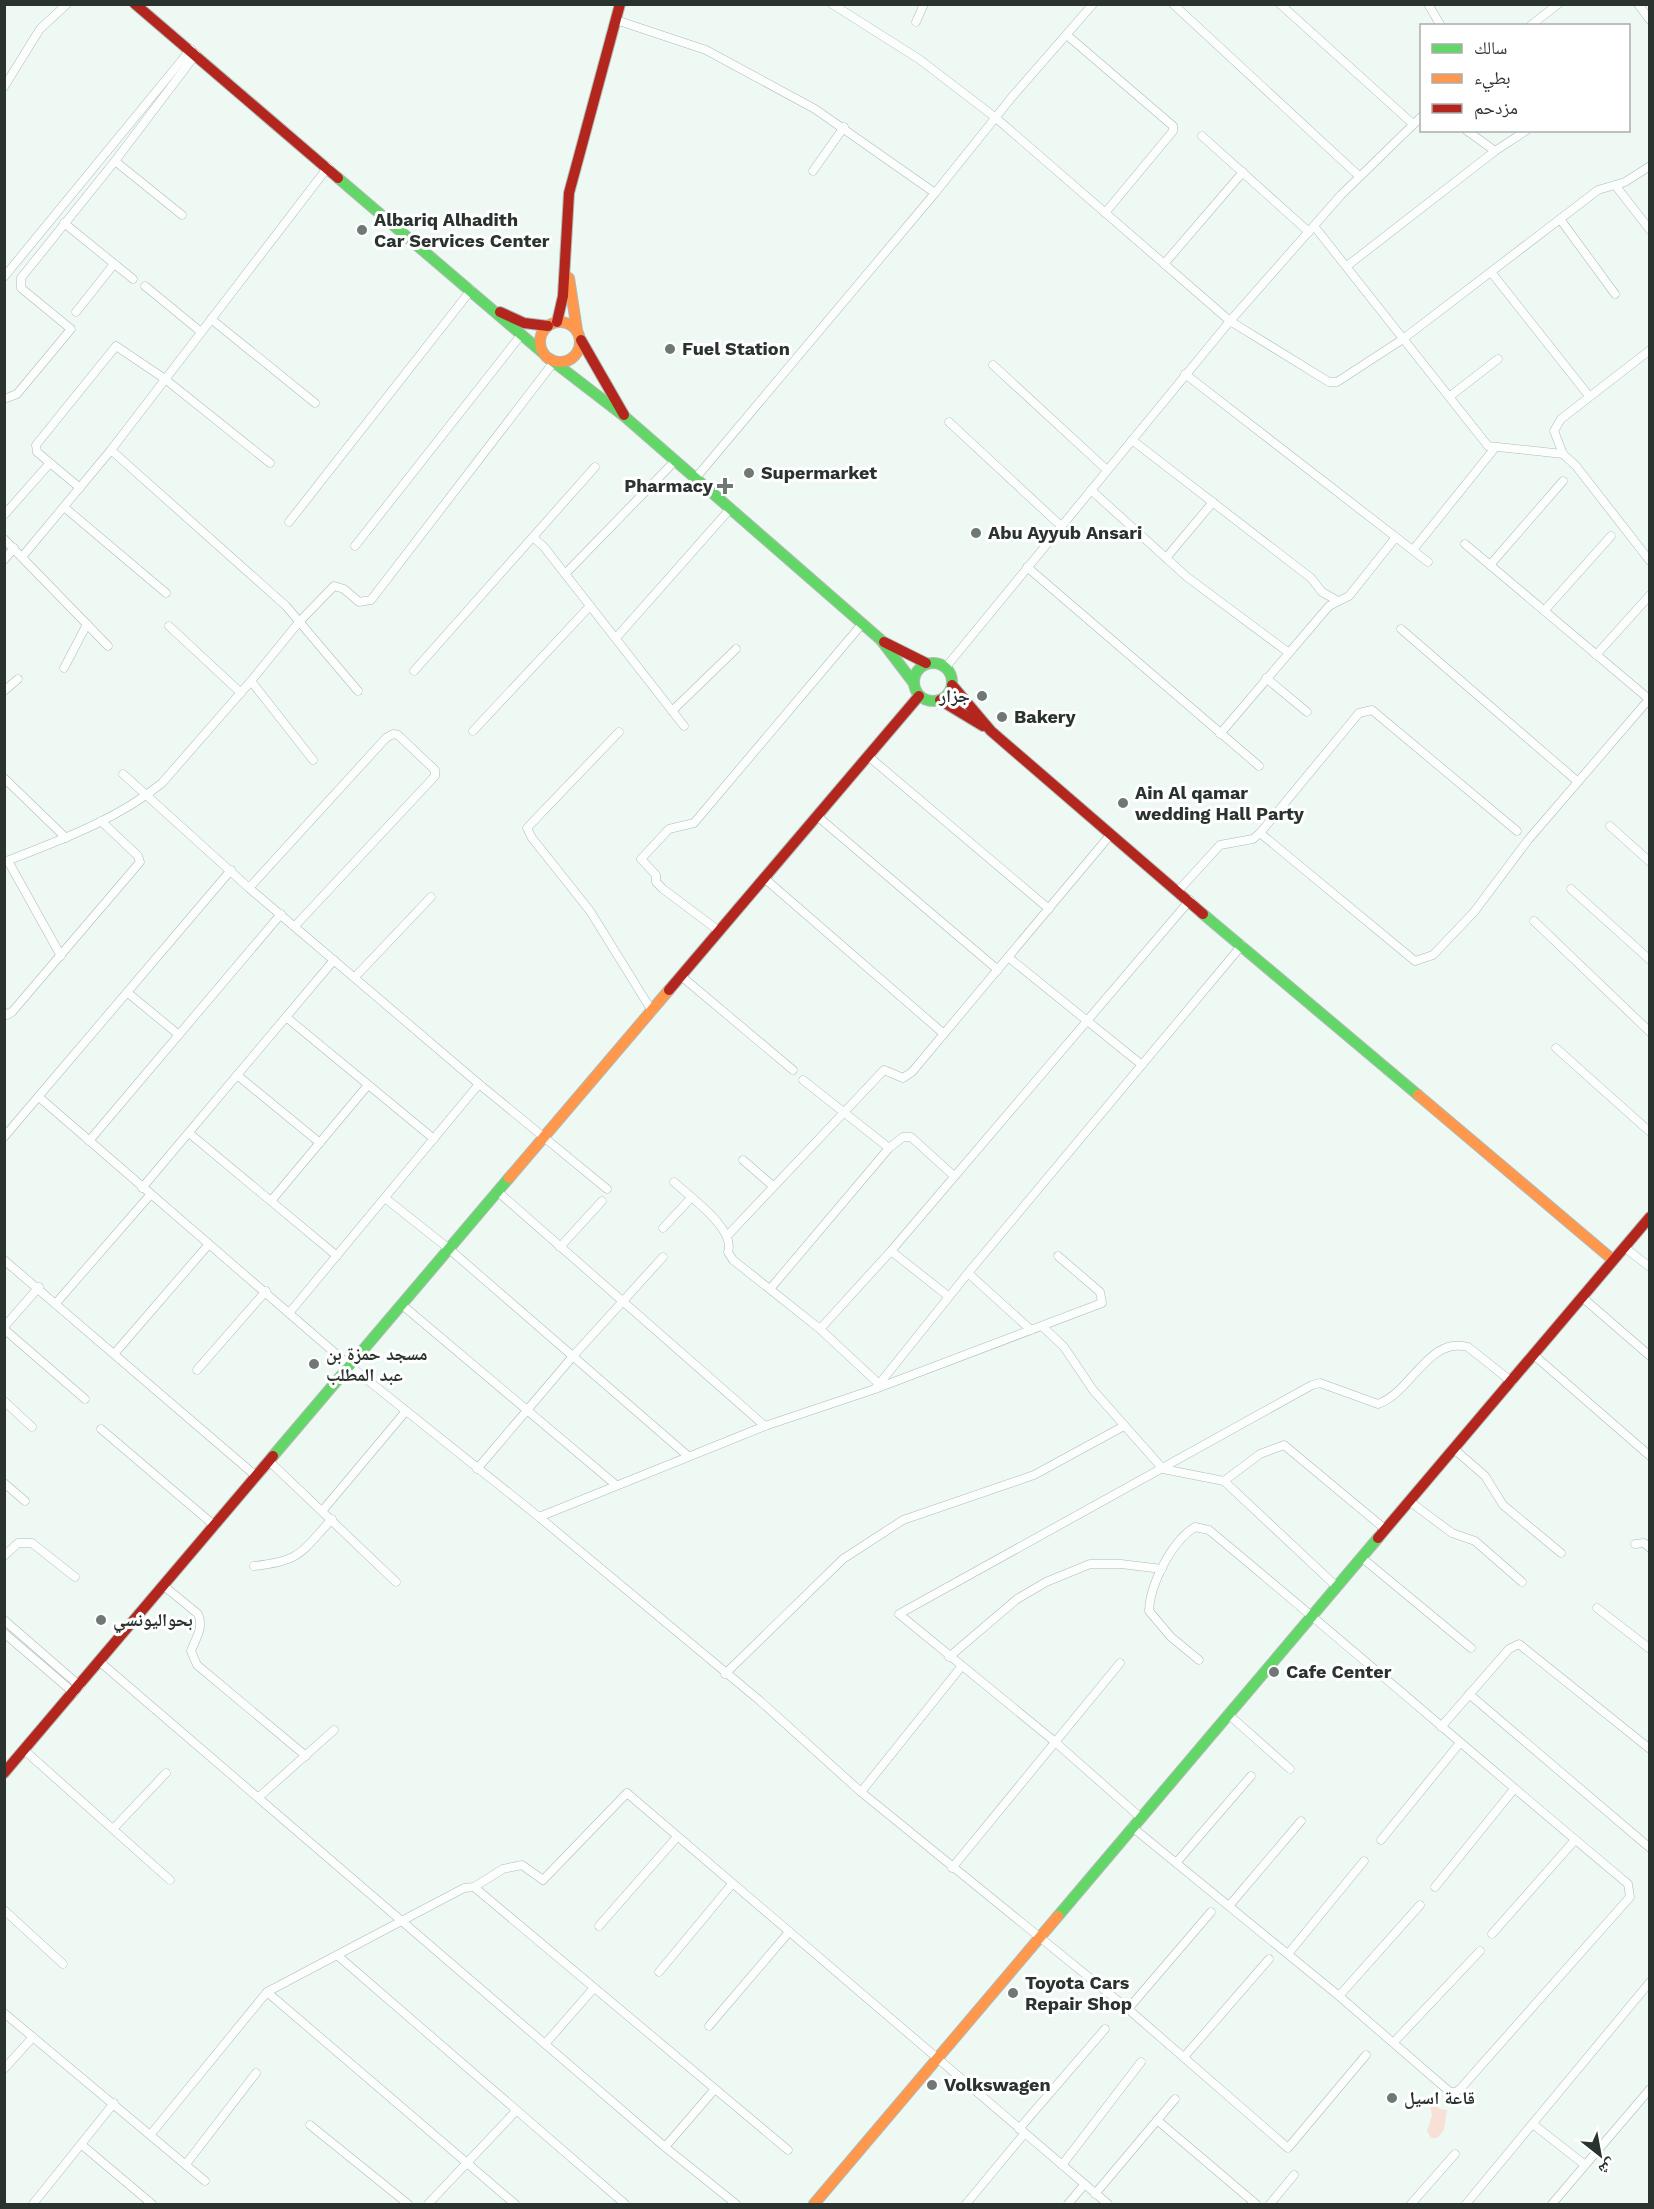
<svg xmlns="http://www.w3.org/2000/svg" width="1654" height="2209" viewBox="0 0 1654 2209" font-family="'Work Sans','Noto Naskh Arabic',sans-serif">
<rect width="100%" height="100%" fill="#eef9f4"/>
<polygon fill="#f8e0d7" points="1435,2101 1439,2109 1447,2110 1444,2130 1437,2138 1431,2138 1427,2131 1432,2116 1430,2103"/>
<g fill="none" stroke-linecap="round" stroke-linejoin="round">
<defs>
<g id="street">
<polyline points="832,4 919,59 996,118 1230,321 1329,382 1337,382 1403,339 1598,190 1625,182 1650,166"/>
<polyline points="1173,4 1359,176"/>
<polyline points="1280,4 1413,124"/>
<polyline points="1428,4 1441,26"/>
<polyline points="1638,4 1650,20"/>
<polyline points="616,20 706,50 815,109 935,193"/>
<polyline points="916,22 924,4"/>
<polyline points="1530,26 1558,4"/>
<polyline points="1068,36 1173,126 1173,131 1105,213"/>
<polyline points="4,87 40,29 67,4"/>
<polyline points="1466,130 1495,151"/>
<polyline points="1202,136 1309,232"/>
<polyline points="115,161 182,215"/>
<polyline points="813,171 844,127"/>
<polyline points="1615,185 1650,230"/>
<polyline points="1560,219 1615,294"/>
<polyline points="64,223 133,279"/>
<polyline points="1314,226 1488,446 1563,454"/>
<polyline points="1164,264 1243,172"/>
<polyline points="1347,266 1495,151 1527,130"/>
<polyline points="1491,272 1589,396"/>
<polyline points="4,277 191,49"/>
<polyline points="145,286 201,332"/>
<polyline points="76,312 114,264"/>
<polyline points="211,319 315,403"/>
<polyline points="1650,350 1561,419 1554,431 1563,454 1576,466 1650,561"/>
<polyline points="993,365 1107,470"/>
<polyline points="1185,374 1428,562"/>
<polyline points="1449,397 1498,359"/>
<polyline points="4,399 17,394 71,329 21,288 21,278 115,161 196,54"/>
<polyline points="949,422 1061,526"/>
<polyline points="1132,440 1311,578 1322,592 1338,601"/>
<polyline points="111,450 286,606 358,691"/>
<polyline points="694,480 935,193 1012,97 1093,4"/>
<polyline points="80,488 37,452 36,445 116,346 165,379 270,463"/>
<polyline points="1091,490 1187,577 1289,653"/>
<polyline points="64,507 166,593"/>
<polyline points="4,515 50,463"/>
<polyline points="289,522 471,290"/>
<polyline points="534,538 544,547 684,726"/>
<polyline points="4,539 108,646"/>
<polyline points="1465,544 1649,699"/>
<polyline points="355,546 521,335"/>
<polyline points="1413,550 1494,449"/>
<polyline points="22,557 111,450 328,167"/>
<polyline points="1166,558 1213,502"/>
<polyline points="4,560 14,548"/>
<polyline points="1490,565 1563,481"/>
<polyline points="1027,567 1259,766"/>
<polyline points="565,574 674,462"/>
<polyline points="1544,611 1611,536"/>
<polyline points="169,626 241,693"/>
<polyline points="1401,629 1577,781"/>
<polyline points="616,638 730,509"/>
<polyline points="1596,655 1650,595"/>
<polyline points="946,667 1230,321 1341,195 1422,116"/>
<polyline points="64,668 87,624"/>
<polyline points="414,671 595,467"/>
<polyline points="1266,678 1307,712"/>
<polyline points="251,681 313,760"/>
<polyline points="4,691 18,679"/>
<polyline points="672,711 736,649"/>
<polyline points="473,731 590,606"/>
<polyline points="619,732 527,828 532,838 590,911 652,1011"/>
<polyline points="1220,734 1329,606 1349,596 1396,537"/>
<polyline points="868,756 1049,909"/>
<polyline points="123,774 249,888 479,1084 607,1189"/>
<polyline points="4,778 66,838"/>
<polyline points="817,816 998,970"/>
<polyline points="1610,826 1650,862"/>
<polyline points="1260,833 1415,961 1433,955 1474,912 1528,840 1650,698"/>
<polyline points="8,861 61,956"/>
<path d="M 4,862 C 58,841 117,820 162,783 L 251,681 L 299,622 L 334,586 L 344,589 L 359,602 L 371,600 L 553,363"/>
<polyline points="764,878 944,1034"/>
<polyline points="249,888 386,738 393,734 398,735 435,770 435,776 295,926"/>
<polyline points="1571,889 1650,960"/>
<polyline points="1178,891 1220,845 1253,839 1260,833 1359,713 1372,710 1517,831"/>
<polyline points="1534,921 1650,1032"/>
<polyline points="719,931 663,889 656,882 656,875 641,859 669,829 694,823 862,624"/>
<polyline points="1008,957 1142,1065"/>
<polyline points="681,976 793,1070"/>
<polyline points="355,977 431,897"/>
<polyline points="128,993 179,1035"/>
<polyline points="4,1012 7,1015 12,1012 140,862 138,856 101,821"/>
<polyline points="286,1017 434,1139"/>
<polyline points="1556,1048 1650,1132"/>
<polyline points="237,1075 320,1143"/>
<polyline points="803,1080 889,1148"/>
<polyline points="40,1098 350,1366 539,1517 759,1700 861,1792 1128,2009 1288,2148 1366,2055"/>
<polyline points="189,1133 337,1256"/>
<polyline points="4,1137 231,870"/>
<polyline points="89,1141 281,914"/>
<polyline points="743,1160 773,1186"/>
<path d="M 674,1182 C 690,1197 736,1229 728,1252 L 733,1260 L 820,1329 L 879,1384"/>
<polyline points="142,1188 334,960"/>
<polyline points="497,1191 765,1426"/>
<polyline points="385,1198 448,1248 688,1456"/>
<polyline points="271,1201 368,1085"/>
<polyline points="663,1228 691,1198"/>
<polyline points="728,1235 884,1070 903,1078 912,1072 1111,834"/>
<polyline points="560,1247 602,1201"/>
<polyline points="1624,1247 1650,1267"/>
<polyline points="891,1251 948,1296"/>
<polyline points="4,1260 256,1476"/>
<polyline points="968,1273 1031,1330"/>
<polyline points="770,1289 889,1148 903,1137 911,1137 954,1176"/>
<polyline points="1583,1298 1650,1356"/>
<polyline points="57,1302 150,1195"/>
<polyline points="401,1304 616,1485"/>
<polyline points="290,1312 479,1084"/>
<polyline points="1042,1326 1064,1347 1093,1390 1163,1469 1224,1481 1336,1586"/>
<polyline points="4,1327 39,1287"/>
<polyline points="4,1329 85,1399"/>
<polyline points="820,1329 891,1251 1190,900"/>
<polyline points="115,1353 209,1244"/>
<polyline points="1535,1356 1650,1456"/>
<polyline points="197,1370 266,1291"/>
<polyline points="876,1388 968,1273 1242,945"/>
<polyline points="4,1401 32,1427"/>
<polyline points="101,1429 215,1526"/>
<polyline points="1454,1449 1485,1476 1503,1505 1561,1553"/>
<polyline points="269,1461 396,1582"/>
<polyline points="477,1469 574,1355 663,1257"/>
<polyline points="1224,1481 1260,1454 1284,1445 1385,1529"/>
<polyline points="4,1483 25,1501"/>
<polyline points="1409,1501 1452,1533 1475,1541 1522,1582"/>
<polyline points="323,1510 406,1411"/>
<polyline points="539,1517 765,1426 875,1389 1102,1303 1100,1292 1058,1256"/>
<polyline points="1635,1544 1644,1543 1650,1548"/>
<polyline points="4,1556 18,1543 32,1543 75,1577"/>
<polyline points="1361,1557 1471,1648"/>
<path d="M 254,1566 C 302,1561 301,1552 332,1519"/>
<path d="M 164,1586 L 198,1614 C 204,1627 196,1638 191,1651 L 197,1665 L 306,1756"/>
<polyline points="1597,1608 1650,1649"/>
<polyline points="4,1620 80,1686"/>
<polyline points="4,1633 74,1693"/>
<polyline points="949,1657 1017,1599 1046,1582 1090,1564 1121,1564 1162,1569"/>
<polyline points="100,1662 665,2147 736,2204"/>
<polyline points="725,1674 843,1559 903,1520 1034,1475 1124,1426"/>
<polyline points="1469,1694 1650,1848"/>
<polyline points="1228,1714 1290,1769"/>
<polyline points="1441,1727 1509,1649 1519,1644 1650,1749"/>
<polyline points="24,1750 170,1880"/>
<polyline points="861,1792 961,1667"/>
<polyline points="259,1797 334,1730"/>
<path d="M 1140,1817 L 1054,1741 L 899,1614 L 1312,1385 L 1320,1383 L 1378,1404 C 1412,1392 1428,1336 1468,1347 L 1512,1382"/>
<path d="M 1132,1827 L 1339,1996 L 1450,2092 L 1456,2092 L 1461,2088 L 1630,1897 L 1628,1884 C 1488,1767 1350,1647 1209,1530 L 1195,1527 C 1172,1541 1150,1584 1149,1611 L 1171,1637 L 1199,1660"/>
<polyline points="113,1829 166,1773"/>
<polyline points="1381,1840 1459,1744"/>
<polyline points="1176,1863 1251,1776"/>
<polyline points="952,1868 1120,1663"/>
<polyline points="474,1887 788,2150"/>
<polyline points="1435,1887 1514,1789"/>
<polyline points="1229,1906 1301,1821"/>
<polyline points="4,1910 63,1964"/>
<polyline points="599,1926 677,1837"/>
<polyline points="1492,1934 1575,1840"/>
<polyline points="1288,1954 1364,1861"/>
<polyline points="337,1955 625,2204"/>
<polyline points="659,1972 732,1884"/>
<polyline points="267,1992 515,2204"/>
<polyline points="1339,1996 1420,1905"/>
<polyline points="1128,2009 1211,1912"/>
<polyline points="4,2013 205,2181"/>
<polyline points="709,2026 789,1932"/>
<polyline points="1394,2042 1480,1951"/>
<polyline points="545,2044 593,1989"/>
<polyline points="1184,2057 1269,1959"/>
<polyline points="4,2069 33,2037"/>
<polyline points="1157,2120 1256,2204"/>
<polyline points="310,2125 408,2204"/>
<polyline points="1534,2125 1585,2165"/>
<polyline points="1019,2129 1105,2029"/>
<polyline points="151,2134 267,1992 464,1888 474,1887 503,1869 522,1865 543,1880 627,1793 1108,2204"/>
<polyline points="82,2145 152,2204"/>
<polyline points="665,2147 714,2090"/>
<polyline points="186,2164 256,2073"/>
<polyline points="1062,2165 1141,2062"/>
<polyline points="1095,2194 1175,2099"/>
<polyline points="33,2204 114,2103"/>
<polyline points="428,2204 516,2111"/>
<polyline points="966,2204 1024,2134"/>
<polyline points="1068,2204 1084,2185"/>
<polyline points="1270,2204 1294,2175"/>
<polyline points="1411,2204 1455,2154"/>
<polyline points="1466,2204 1650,1982"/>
<polyline points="1552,2204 1650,2089"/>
</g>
<g id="fast">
<polyline points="338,178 543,353"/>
<polyline points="550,359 624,416 881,640 913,682"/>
<circle cx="933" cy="682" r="19"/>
<polyline points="1203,914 1418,1095"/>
<polyline points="273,1456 509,1178"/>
<polyline points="1058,1916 1378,1538"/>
</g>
<g id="slow">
<polyline points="569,278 577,330"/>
<circle cx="560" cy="342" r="20"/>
<polyline points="1418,1095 1613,1260"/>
<polyline points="509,1178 669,990"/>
<polyline points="814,2204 1058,1916"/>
</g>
<g id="jam">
<polyline points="135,4 338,178"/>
<polyline points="500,312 524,323 548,326"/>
<polyline points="557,322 563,296 569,193 620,4"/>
<polyline points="581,340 624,415"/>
<polyline points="884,642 926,663"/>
<polyline points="952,685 991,731 1203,914"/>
<polyline points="940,700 983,726"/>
<polyline points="669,990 919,696"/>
<polyline points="1378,1538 1650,1217"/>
<polyline points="4,1773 273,1456"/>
</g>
</defs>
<use href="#street" stroke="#b0bab5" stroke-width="9"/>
<use href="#fast" stroke="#b0bab5" stroke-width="12"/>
<use href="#slow" stroke="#b0bab5" stroke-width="12"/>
<use href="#jam" stroke="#b0bab5" stroke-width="12"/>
<use href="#street" stroke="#fcfefd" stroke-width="8"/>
<use href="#fast" stroke="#63d668" stroke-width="10"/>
<use href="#slow" stroke="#ff974d" stroke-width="10"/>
<use href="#jam" stroke="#b3261e" stroke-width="10"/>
</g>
<g fill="#6f7874" stroke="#fff" stroke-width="2">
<circle cx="362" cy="230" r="6"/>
<circle cx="670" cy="349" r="6"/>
<circle cx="749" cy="473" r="6"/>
<path d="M722 477h6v6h6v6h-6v6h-6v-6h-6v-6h6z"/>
<circle cx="976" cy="533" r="6"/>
<circle cx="982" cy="696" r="6"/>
<circle cx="1002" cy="717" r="6"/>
<circle cx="1123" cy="803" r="6"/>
<circle cx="314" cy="1364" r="6"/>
<circle cx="101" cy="1620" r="6"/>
<circle cx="1274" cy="1672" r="6"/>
<circle cx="1013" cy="1993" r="6"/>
<circle cx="932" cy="2085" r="6"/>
<circle cx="1392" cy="2098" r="6"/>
</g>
<g text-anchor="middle" stroke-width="6" stroke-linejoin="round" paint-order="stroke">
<g font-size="18" font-weight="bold" fill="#2b332f" stroke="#fff" text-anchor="start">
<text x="374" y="226">Albariq Alhadith<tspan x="374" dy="21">Car Services Center</tspan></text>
<text x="682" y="355">Fuel Station</text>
<text x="761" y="479">Supermarket</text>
<text x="713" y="492" text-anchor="end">Pharmacy</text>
<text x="988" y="539">Abu Ayyub Ansari</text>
<text x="970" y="702" text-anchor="end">جزار</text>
<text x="1014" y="723">Bakery</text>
<text x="1135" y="799">Ain Al qamar<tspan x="1135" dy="21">wedding Hall Party</tspan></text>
<text x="326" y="1360">مسجد حمزة بن<tspan x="326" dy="21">عبد المطلب</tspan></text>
<text x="113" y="1626">بحواليونسي</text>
<text x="1286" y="1678">Cafe Center</text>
<text x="1025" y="1989">Toyota Cars<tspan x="1025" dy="21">Repair Shop</tspan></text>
<text x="944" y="2091">Volkswagen</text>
<text x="1404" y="2104">قاعة اسيل</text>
</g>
</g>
<rect width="1654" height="2209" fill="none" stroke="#2b332f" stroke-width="12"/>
<rect x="1420" y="24" width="210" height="108" fill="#ffffff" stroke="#aaadac" stroke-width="1.5"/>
<rect x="1432" y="44" width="30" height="9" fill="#63d668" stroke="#aaadac" stroke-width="1.5"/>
<text x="1474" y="54" font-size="18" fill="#2b332f">سالك</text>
<rect x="1432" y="74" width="30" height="9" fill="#ff974d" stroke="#aaadac" stroke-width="1.5"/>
<text x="1474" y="84" font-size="18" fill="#2b332f">بطيء</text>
<rect x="1432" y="104" width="30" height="9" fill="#b3261e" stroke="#aaadac" stroke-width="1.5"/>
<text x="1474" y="114" font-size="18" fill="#2b332f">مزدحم</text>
<g transform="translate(1600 2155) rotate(149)" stroke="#ffffff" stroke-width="4.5" paint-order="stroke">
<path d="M0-4.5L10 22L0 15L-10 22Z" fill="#2b332f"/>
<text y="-9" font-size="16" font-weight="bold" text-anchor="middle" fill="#2b332f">ش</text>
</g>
</svg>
